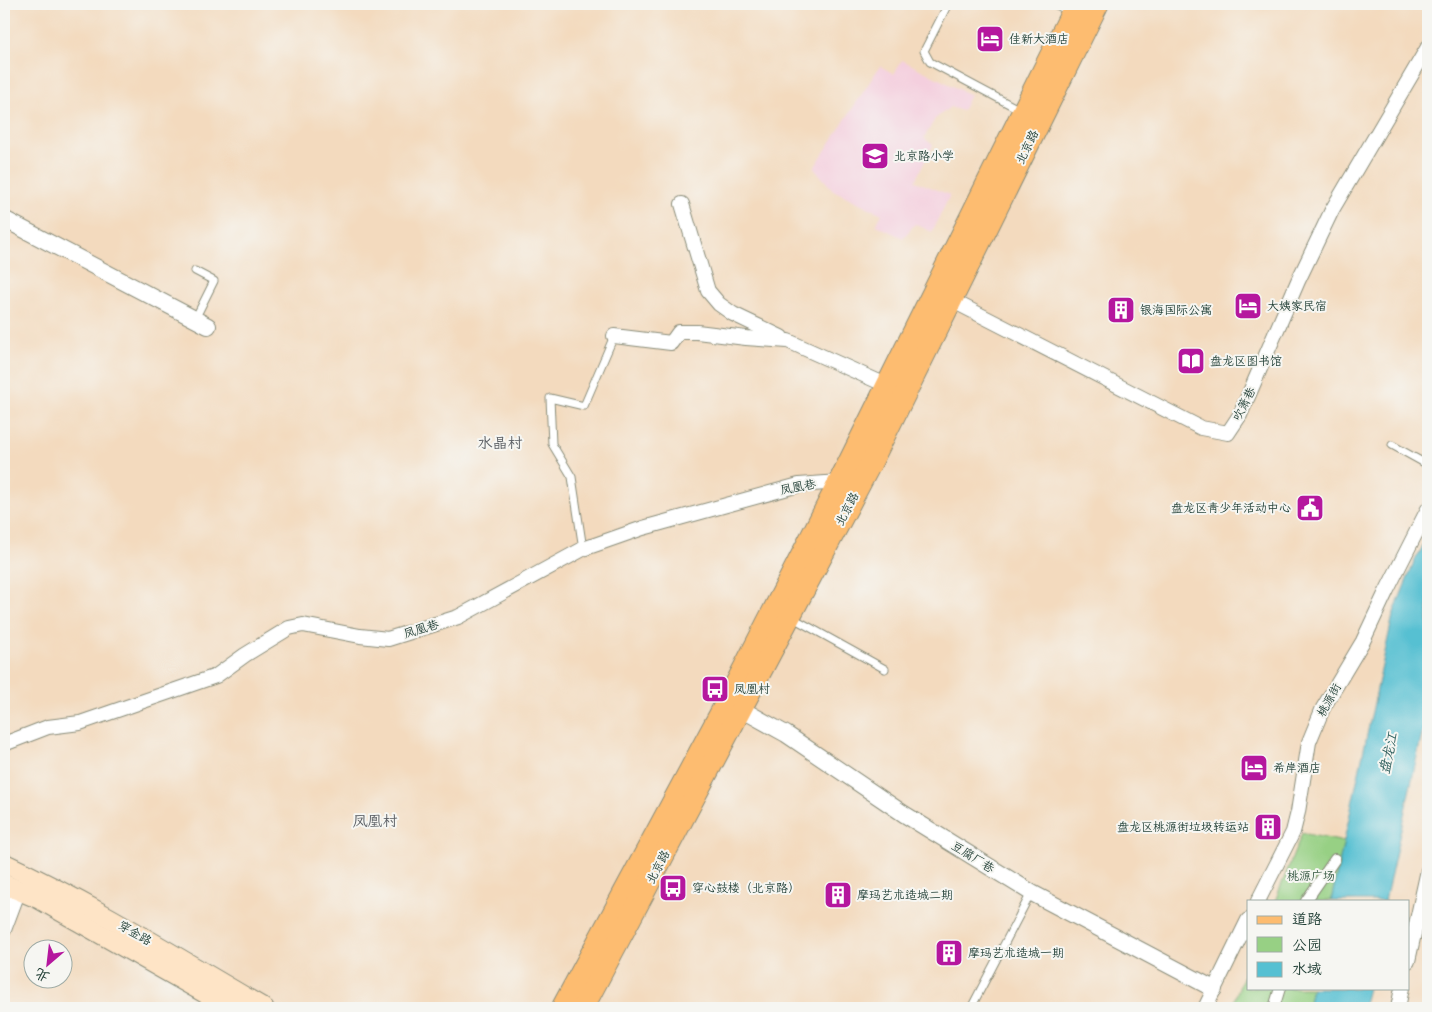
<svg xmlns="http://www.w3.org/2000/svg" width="1432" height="1012" viewBox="0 0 1432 1012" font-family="'Playpen Sans','LXGW WenKai TC',sans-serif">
<rect width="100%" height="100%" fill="#f6f6f2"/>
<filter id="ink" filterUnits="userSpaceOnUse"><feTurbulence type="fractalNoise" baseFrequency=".02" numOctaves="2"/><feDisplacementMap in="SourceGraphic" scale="10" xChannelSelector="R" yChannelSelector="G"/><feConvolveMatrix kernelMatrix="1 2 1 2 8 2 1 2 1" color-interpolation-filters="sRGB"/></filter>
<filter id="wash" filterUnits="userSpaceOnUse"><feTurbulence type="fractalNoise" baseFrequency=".0096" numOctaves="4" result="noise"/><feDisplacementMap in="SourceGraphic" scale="20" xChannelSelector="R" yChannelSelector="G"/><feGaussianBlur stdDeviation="1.12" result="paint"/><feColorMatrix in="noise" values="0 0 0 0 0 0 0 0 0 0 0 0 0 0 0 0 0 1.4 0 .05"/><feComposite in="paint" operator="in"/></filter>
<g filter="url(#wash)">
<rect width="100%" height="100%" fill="#f3dabe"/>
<polygon fill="#f4cfde" points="902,60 970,95 962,111 950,107 935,119 924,138 933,145 915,181 950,195 932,232 915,224 903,238 876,225 882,214 833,190 814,168 880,66 894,74"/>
<g fill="#97d084" stroke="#5b865c">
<polygon points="1302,833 1344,842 1331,901 1275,901"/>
<polygon points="1248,965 1248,988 1312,988 1308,1008 1231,1008"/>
</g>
<g fill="#56c0d2" stroke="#3a7e83">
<polygon points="1428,537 1428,707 1385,901 1331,901 1393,615 1413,564"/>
<polygon points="1312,988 1368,988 1363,1008 1308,1008"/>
</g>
</g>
<g filter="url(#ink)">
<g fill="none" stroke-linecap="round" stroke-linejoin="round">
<defs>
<g id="service">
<polyline points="948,4 924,51 930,62 1022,111"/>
<polyline points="1054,4 1069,11"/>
<polyline points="195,271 214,281 195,319"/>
<polyline points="1392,445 1428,465"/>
<polyline points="583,549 572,477 552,444 550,398 584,406 614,336"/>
<polyline points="793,618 885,669"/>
<polyline points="971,1008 1031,893"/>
</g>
<g id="pedestrian">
<polyline points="1306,901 1335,859"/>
<polyline points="1274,1008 1280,988"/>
</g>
<g id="minor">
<polyline points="682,204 708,291 719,304 733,314 781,337"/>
<polyline points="951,300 1201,428 1228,433 1240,415 1298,281 1332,210 1428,47"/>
<polyline points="614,336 671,343 679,332 697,332 746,338 788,341 886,385"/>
<polyline points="4,744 48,727 80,723 216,676 245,655 289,628 303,625 360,636 388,639 458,617 583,549 643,528 799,485 839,482"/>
<polyline points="1258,901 1293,832 1298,812 1309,742 1323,708 1363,641 1386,592 1428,509"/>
<polyline points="4,930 19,890"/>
<polyline points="1408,961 1428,870"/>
<polyline points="1205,1008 1248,920"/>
<polyline points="1398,1008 1402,988"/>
</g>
<g id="tertiary">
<polyline points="4,219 208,326"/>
<polyline points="741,709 786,734 904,814 1032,893 1214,989"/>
</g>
<g id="secondary">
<path d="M 4,863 C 94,905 178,958 264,1008"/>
<polyline points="4,884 39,899 231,1008"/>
</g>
<g id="primary">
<polyline points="562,1008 727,701 839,482 1076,4"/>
<polyline points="583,1008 871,463 1098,4"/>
</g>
</defs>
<use href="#service" stroke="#898c79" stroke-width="9"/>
<use href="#pedestrian" stroke="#898c79" stroke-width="12"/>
<use href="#minor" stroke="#898c79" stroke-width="16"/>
<use href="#tertiary" stroke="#898c79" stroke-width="18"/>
<use href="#secondary" stroke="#898c79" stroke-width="21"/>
<use href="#primary" stroke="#898c79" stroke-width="23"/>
<use href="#service" stroke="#fff" stroke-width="7"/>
<use href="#pedestrian" stroke="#fff" stroke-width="10"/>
<use href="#minor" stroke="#fff" stroke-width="14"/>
<use href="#tertiary" stroke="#fff" stroke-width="16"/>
<use href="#secondary" stroke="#fee4c6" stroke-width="19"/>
<use href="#primary" stroke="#fdbc70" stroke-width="21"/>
</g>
</g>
<defs>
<symbol id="hotel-square" viewBox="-11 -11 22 22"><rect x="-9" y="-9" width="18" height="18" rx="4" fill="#b5179e" stroke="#f6f6f2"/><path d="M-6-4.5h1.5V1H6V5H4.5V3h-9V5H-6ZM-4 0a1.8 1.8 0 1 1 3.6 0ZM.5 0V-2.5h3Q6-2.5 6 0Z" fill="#fff"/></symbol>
<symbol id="school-square" viewBox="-11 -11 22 22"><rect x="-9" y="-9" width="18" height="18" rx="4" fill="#b5179e" stroke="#f6f6f2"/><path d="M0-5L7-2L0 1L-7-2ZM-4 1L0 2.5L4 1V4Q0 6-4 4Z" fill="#fff"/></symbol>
<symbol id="building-square" viewBox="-11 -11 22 22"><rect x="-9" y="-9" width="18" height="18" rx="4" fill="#b5179e" stroke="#f6f6f2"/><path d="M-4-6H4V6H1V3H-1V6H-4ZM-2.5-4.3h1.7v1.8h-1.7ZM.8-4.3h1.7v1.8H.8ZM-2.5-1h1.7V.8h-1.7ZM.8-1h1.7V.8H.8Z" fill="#fff"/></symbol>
<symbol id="library-square" viewBox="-11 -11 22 22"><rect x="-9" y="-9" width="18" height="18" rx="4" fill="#b5179e" stroke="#f6f6f2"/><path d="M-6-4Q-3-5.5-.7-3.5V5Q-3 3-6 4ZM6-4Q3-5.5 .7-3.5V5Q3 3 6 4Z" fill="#fff"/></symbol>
<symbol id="civic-square" viewBox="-11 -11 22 22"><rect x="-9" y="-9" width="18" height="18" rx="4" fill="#b5179e" stroke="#f6f6f2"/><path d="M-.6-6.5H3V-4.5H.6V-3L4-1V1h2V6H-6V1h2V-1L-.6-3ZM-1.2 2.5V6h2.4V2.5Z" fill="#fff"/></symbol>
<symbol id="bus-square" viewBox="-11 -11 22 22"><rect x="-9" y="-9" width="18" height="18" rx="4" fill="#b5179e" stroke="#f6f6f2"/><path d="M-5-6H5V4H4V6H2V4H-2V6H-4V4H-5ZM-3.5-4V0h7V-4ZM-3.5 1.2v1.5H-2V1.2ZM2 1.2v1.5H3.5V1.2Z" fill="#fff"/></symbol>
</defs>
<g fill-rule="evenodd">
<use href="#hotel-square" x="974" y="23" width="32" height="32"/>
<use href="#school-square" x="859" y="140" width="32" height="32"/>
<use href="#hotel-square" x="1232" y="290" width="32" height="32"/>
<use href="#building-square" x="1105" y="294" width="32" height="32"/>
<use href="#library-square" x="1175" y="345" width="32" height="32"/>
<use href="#civic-square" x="1294" y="492" width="32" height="32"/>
<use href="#bus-square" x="699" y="673" width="32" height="32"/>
<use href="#hotel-square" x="1238" y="752" width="32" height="32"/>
<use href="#building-square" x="1252" y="811" width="32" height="32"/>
<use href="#bus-square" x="657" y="872" width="32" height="32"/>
<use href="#building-square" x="822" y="879" width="32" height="32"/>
<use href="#building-square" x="933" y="937" width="32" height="32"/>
</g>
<g text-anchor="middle" stroke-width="4" stroke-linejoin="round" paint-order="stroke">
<g font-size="12" fill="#1f3d34" stroke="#f6f6f2" text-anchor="start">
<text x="1009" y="43">佳新大酒店</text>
<text x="894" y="160">北京路小学</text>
<text x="1267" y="310">大姨家民宿</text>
<text x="1140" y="314">银海国际公寓</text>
<text x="1210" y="365">盘龙区图书馆</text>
<text x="1291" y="512" text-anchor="end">盘龙区青少年活动中心</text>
<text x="734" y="693">凤凰村</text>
<text x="1273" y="772">希岸酒店</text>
<text x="1249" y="831" text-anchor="end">盘龙区桃源街垃圾转运站</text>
<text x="692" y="892">穿心鼓楼（北京路）</text>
<text x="857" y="899">摩玛艺术造城二期</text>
<text x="968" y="957">摩玛艺术造城一期</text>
</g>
<g font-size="12" fill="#1f3d34" stroke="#f6f6f2">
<text transform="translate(1027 147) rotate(-64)" y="4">北京路</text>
<text transform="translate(1244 404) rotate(-63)" y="4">吹箫巷</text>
<text transform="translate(798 487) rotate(-11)" y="4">凤凰巷</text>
<text transform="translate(847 509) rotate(-62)" y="4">北京路</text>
<text transform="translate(421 629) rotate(-17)" y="4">凤凰巷</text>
<text transform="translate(1329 700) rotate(-61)" y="4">桃源街</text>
<text transform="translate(973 857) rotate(32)" y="4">豆腐厂巷</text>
<text transform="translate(658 867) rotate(-62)" y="4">北京路</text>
<text transform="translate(135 933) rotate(30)" y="4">穿金路</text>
</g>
<g font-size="12" fill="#375a44" stroke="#f6f6f2">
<text x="1311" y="880">桃源广场</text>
</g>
<g font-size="14" font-style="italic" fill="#2d5e5c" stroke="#f6f6f2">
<text transform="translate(1388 753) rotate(-78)" y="5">盘龙江</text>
</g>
<g font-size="15" fill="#5d6166" stroke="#f6f6f2">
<text x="500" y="448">水晶村</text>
<text x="375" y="826">凤凰村</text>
</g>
</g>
<rect width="1432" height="1012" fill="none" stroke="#f6f6f2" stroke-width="20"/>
<rect x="1247" y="900" width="162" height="90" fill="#f6f6f2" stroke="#a0aca6"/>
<rect x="1257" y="916" width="25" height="8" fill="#fdbc70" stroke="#a0aca6"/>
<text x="1292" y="924" font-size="15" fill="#1f3d34">道路</text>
<rect x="1257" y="937" width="25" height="15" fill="#97d084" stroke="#a0aca6"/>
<text x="1292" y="950" font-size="15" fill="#1f3d34">公园</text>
<rect x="1257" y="962" width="25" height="15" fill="#56c0d2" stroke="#a0aca6"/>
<text x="1292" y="974" font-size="15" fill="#1f3d34">水域</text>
<g transform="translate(48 964) rotate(208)"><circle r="24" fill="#f6f6f2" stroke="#a0aca6"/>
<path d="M0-4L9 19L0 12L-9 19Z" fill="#b5179e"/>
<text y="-8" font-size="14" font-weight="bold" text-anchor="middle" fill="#1f3d34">北</text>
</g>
</svg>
